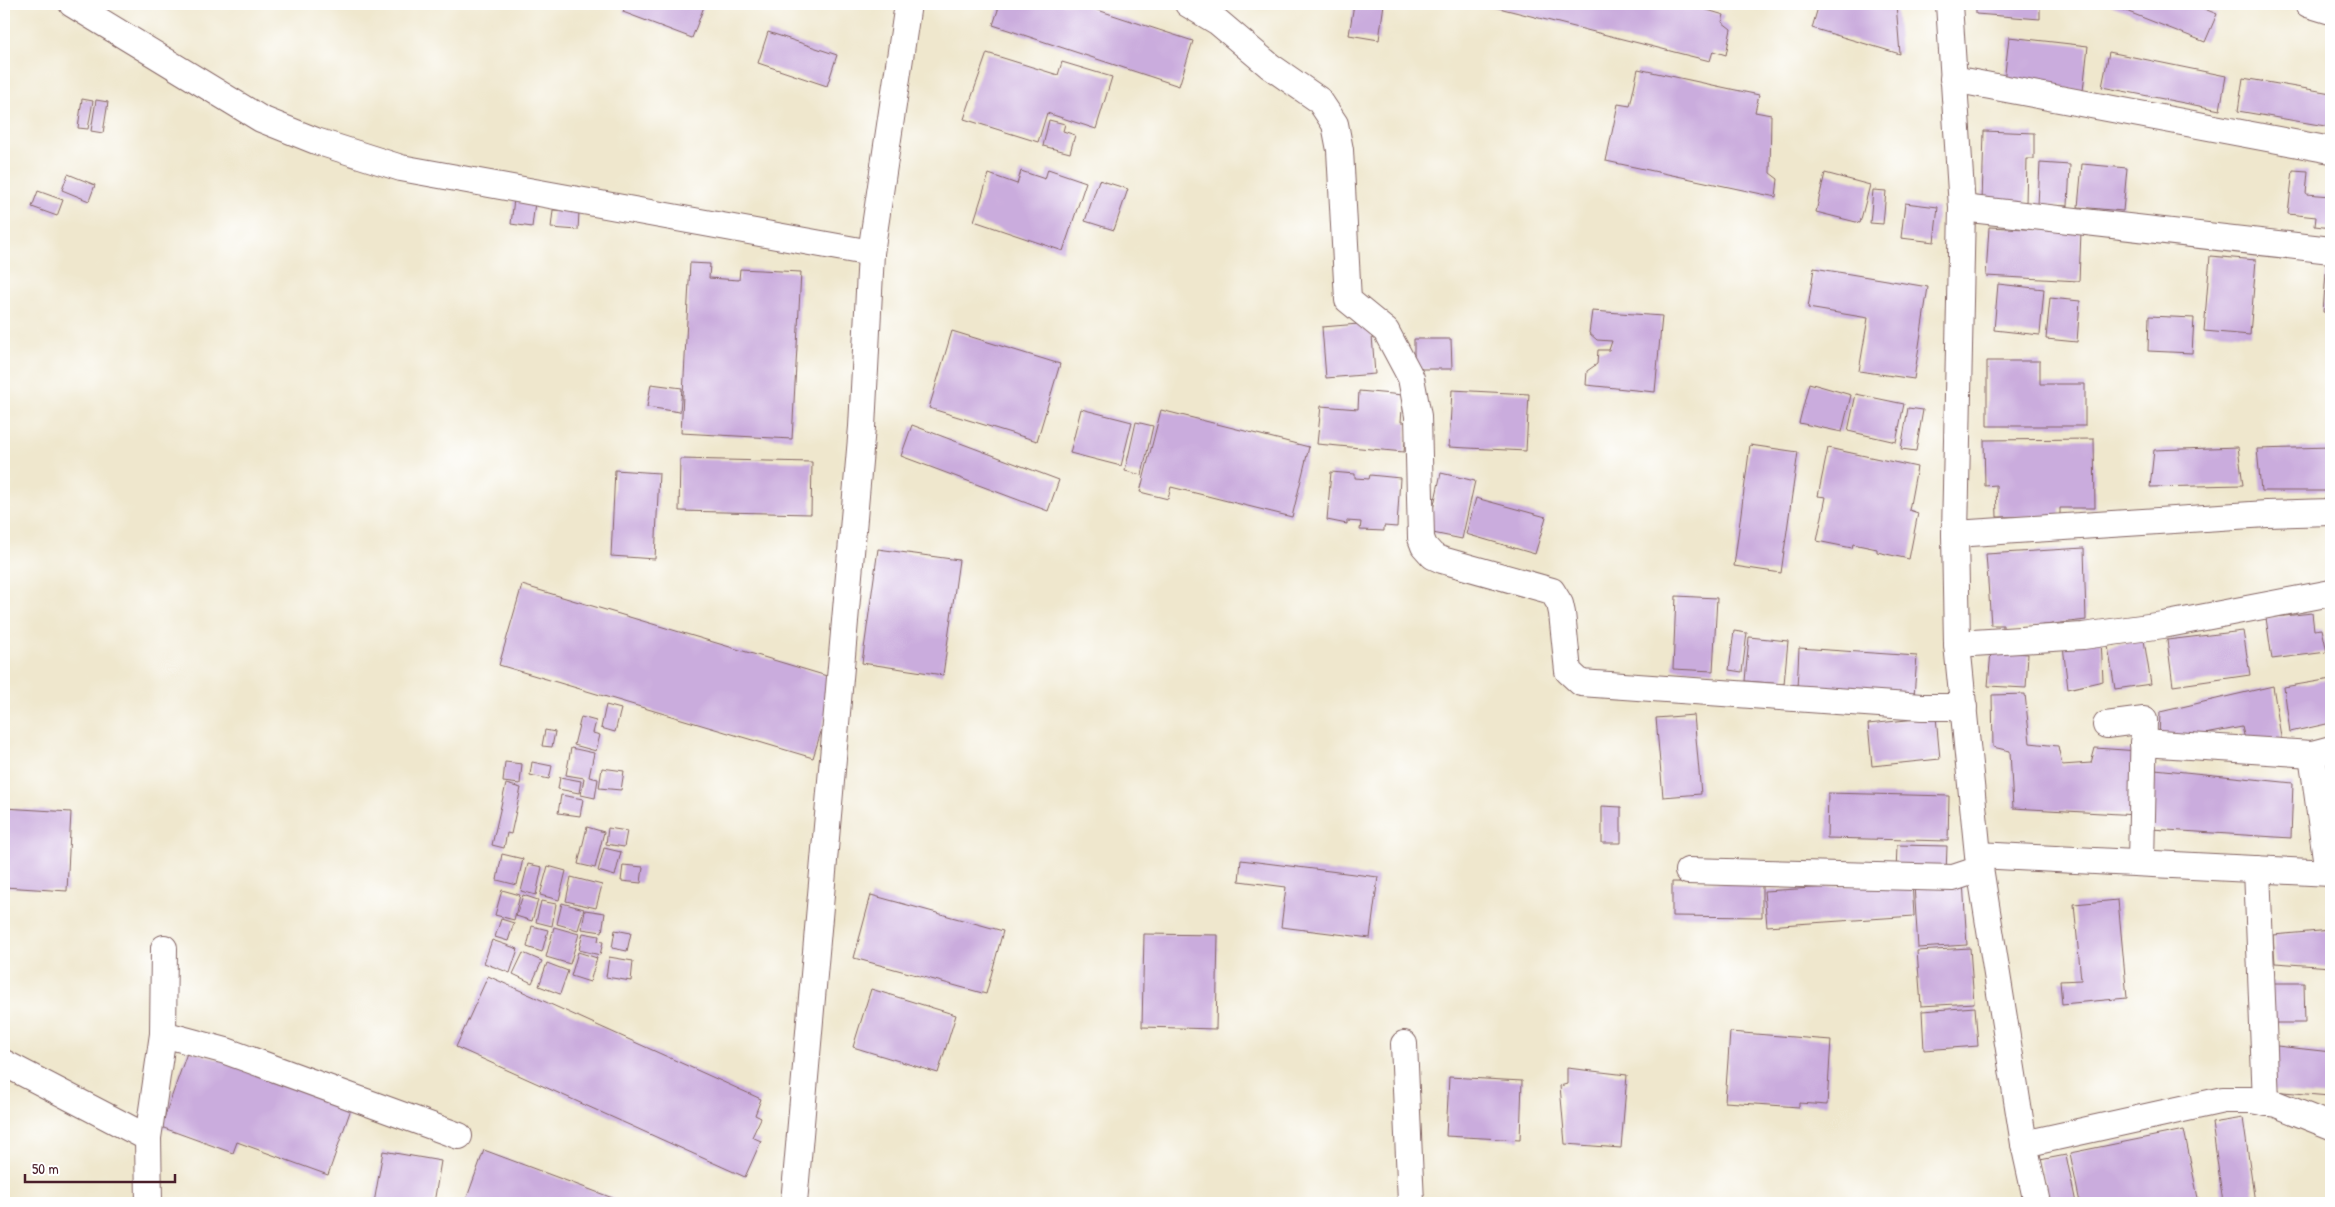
<svg xmlns="http://www.w3.org/2000/svg" width="2335" height="1207" viewBox="0 0 2335 1207" font-family="'Patrick Hand',sans-serif">
<rect width="100%" height="100%" fill="#fff"/>
<filter id="ink" filterUnits="userSpaceOnUse"><feTurbulence type="fractalNoise" baseFrequency=".02" numOctaves="2"/><feDisplacementMap in="SourceGraphic" scale="10" xChannelSelector="R" yChannelSelector="G"/><feConvolveMatrix kernelMatrix="1 2 1 2 8 2 1 2 1" color-interpolation-filters="sRGB"/></filter>
<filter id="wash" filterUnits="userSpaceOnUse"><feTurbulence type="fractalNoise" baseFrequency=".0096" numOctaves="4" result="noise"/><feDisplacementMap in="SourceGraphic" scale="20" xChannelSelector="R" yChannelSelector="G"/><feGaussianBlur stdDeviation="1.12" result="paint"/><feColorMatrix in="noise" values="0 0 0 0 0 0 0 0 0 0 0 0 0 0 0 0 0 1.4 0 .05"/><feComposite in="paint" operator="in"/></filter>
<g filter="url(#wash)">
<rect width="100%" height="100%" fill="#efe7cd"/>
<g id="blocks">
<g fill="#caacdd">
<polygon points="626,4 705,4 692,38 623,12"/>
<polygon points="1000,4 1079,4 1193,41 1179,86 993,25"/>
<polygon points="1354,4 1384,4 1379,40 1349,35"/>
<polygon points="1483,4 1687,4 1724,15 1722,22 1731,29 1726,55 1713,51 1710,61"/>
<polygon points="1819,4 1896,4 1900,54 1812,28"/>
<polygon points="1976,4 2040,4 2040,19 1976,14"/>
<polygon points="2108,4 2192,4 2217,14 2205,42"/>
<polygon points="768,32 837,55 827,86 758,63"/>
<polygon points="2009,37 2088,46 2083,91 2004,82"/>
<polygon points="2109,52 2226,76 2220,110 2102,87"/>
<polygon points="987,53 1058,75 1062,62 1112,77 1096,129 1047,113 1038,142 964,119"/>
<polygon points="1638,69 1759,95 1755,112 1771,115 1770,173 1778,179 1776,197 1606,161 1618,104 1630,106"/>
<polygon points="2243,78 2331,93 2331,127 2238,111"/>
<polygon points="82,99 93,101 88,129 78,128"/>
<polygon points="96,100 108,102 103,133 91,131"/>
<polygon points="1049,120 1065,124 1063,131 1075,135 1070,153 1043,146"/>
<polygon points="1984,131 2034,133 2034,159 2027,159 2026,204 1982,203"/>
<polygon points="2040,163 2070,165 2068,206 2038,205"/>
<polygon points="2082,164 2127,168 2123,211 2078,207"/>
<polygon points="1048,169 1086,182 1063,251 974,221 989,174 1017,184 1021,171 1045,179"/>
<polygon points="2293,170 2308,171 2306,194 2331,196 2331,228 2315,226 2316,217 2288,214"/>
<polygon points="1825,173 1870,185 1860,223 1816,212"/>
<polygon points="68,174 95,185 89,201 62,190"/>
<polygon points="1099,180 1128,189 1114,230 1085,221"/>
<polygon points="1873,190 1886,191 1883,224 1870,223"/>
<polygon points="38,191 63,200 57,216 32,207"/>
<polygon points="514,199 535,202 532,227 511,224"/>
<polygon points="1905,203 1938,207 1934,242 1901,238"/>
<polygon points="553,210 579,212 578,230 551,228"/>
<polygon points="1989,227 2081,232 2079,281 1986,276"/>
<polygon points="2210,256 2256,260 2250,335 2204,331"/>
<polygon points="690,263 710,264 709,278 739,280 740,269 801,272 792,439 681,433"/>
<polygon points="1814,268 1928,287 1914,379 1859,371 1868,318 1808,308"/>
<polygon points="2326,272 2331,273 2331,313 2323,312"/>
<polygon points="1998,284 2044,289 2040,335 1994,330"/>
<polygon points="2050,298 2080,301 2077,342 2046,339"/>
<polygon points="1592,311 1662,316 1655,392 1586,385 1587,371 1597,364 1598,350 1609,350 1612,341 1597,340 1589,333"/>
<polygon points="2149,316 2194,318 2192,353 2148,351"/>
<polygon points="1371,323 1375,374 1326,378 1322,327"/>
<polygon points="952,331 1060,364 1037,441 929,408"/>
<polygon points="1414,339 1451,339 1452,369 1414,369"/>
<polygon points="1987,361 2040,361 2040,384 2085,384 2085,426 1987,426"/>
<polygon points="1809,383 1851,395 1842,432 1799,423"/>
<polygon points="651,384 682,388 680,412 647,407"/>
<polygon points="1452,390 1529,394 1526,451 1449,447"/>
<polygon points="1359,391 1403,395 1401,422 1407,422 1404,452 1317,444 1321,406 1358,409"/>
<polygon points="1856,394 1904,404 1896,442 1848,431"/>
<polygon points="1908,408 1923,410 1916,451 1901,449"/>
<polygon points="1081,409 1132,422 1121,466 1070,453"/>
<polygon points="1161,410 1309,447 1292,517 1171,487 1168,499 1140,492"/>
<polygon points="1136,422 1153,426 1142,475 1125,471"/>
<polygon points="912,425 1059,480 1048,511 901,456"/>
<polygon points="2094,439 2095,508 2060,508 2060,516 1997,517 1996,485 1985,486 1984,440"/>
<polygon points="1750,445 1798,452 1781,573 1734,566"/>
<polygon points="2238,447 2243,485 2150,487 2154,450"/>
<polygon points="2331,447 2331,491 2261,491 2257,449"/>
<polygon points="1828,448 1917,467 1909,510 1918,513 1909,559 1877,552 1877,549 1853,544 1852,548 1817,541 1826,497 1818,496"/>
<polygon points="680,459 812,462 811,514 679,511"/>
<polygon points="615,470 659,473 655,559 611,556"/>
<polygon points="1331,472 1355,474 1355,478 1369,479 1370,475 1400,478 1397,527 1384,526 1384,531 1360,530 1361,522 1347,521 1347,524 1327,520"/>
<polygon points="1441,473 1475,481 1462,539 1428,532"/>
<polygon points="1476,498 1546,517 1535,554 1466,534"/>
<polygon points="2084,548 2086,620 2003,630 2003,625 1991,625 1986,554"/>
<polygon points="878,549 959,560 943,675 862,663"/>
<polygon points="522,585 837,679 813,758 499,665"/>
<polygon points="1676,596 1717,598 1713,671 1673,669"/>
<polygon points="2312,613 2314,630 2322,629 2327,652 2272,659 2266,618"/>
<polygon points="1734,631 1747,633 1742,672 1729,670"/>
<polygon points="2243,631 2250,675 2173,686 2167,640"/>
<polygon points="1749,637 1788,641 1784,684 1745,681"/>
<polygon points="2101,639 2103,681 2068,689 2063,646"/>
<polygon points="2144,640 2151,684 2115,689 2108,646"/>
<polygon points="1799,648 1917,656 1914,697 1797,689"/>
<polygon points="1991,651 2028,654 2026,688 1988,686"/>
<polygon points="2331,679 2331,723 2290,732 2284,687"/>
<polygon points="2273,686 2282,743 2246,743 2242,727 2175,740 2159,740 2160,712"/>
<polygon points="2025,694 2030,743 2058,746 2062,765 2091,763 2095,748 2139,751 2137,815 2013,808 2010,751 1993,747 1992,695"/>
<polygon points="606,705 621,709 615,732 601,728"/>
<polygon points="1694,715 1701,794 1663,797 1656,718"/>
<polygon points="581,717 596,721 593,733 600,735 596,751 574,745"/>
<polygon points="1936,717 1940,759 1872,766 1868,724"/>
<polygon points="545,730 555,732 552,747 542,746"/>
<polygon points="571,748 594,753 589,777 598,779 595,798 581,795 584,778 566,775"/>
<polygon points="505,762 522,764 520,784 503,782"/>
<polygon points="532,762 552,766 549,779 530,775"/>
<polygon points="602,768 624,771 621,790 599,788"/>
<polygon points="2155,769 2293,783 2291,838 2151,829"/>
<polygon points="560,777 581,781 579,793 558,789"/>
<polygon points="506,784 521,788 511,834 507,833 504,848 492,845"/>
<polygon points="1828,793 1949,796 1948,841 1827,838"/>
<polygon points="561,795 583,799 580,816 558,813"/>
<polygon points="1602,806 1621,807 1621,843 1602,843"/>
<polygon points="4,808 71,812 67,891 4,887"/>
<polygon points="587,827 604,832 595,868 578,864"/>
<polygon points="608,828 627,831 624,847 606,844"/>
<polygon points="1897,845 1947,846 1946,874 1896,873"/>
<polygon points="604,848 621,852 615,876 598,871"/>
<polygon points="502,854 523,859 517,885 497,880"/>
<polygon points="1241,860 1378,877 1370,938 1281,927 1286,887 1239,881"/>
<polygon points="528,864 542,867 536,895 521,891"/>
<polygon points="623,865 643,867 641,883 621,881"/>
<polygon points="548,866 566,871 559,900 540,895"/>
<polygon points="571,877 602,885 596,908 566,901"/>
<polygon points="1963,881 1967,945 1918,948 1914,885"/>
<polygon points="1672,882 1762,883 1762,917 1672,916"/>
<polygon points="1912,882 1914,916 1767,926 1764,891"/>
<polygon points="502,890 520,895 514,920 495,915"/>
<polygon points="523,895 538,900 532,921 516,916"/>
<polygon points="871,895 1003,931 986,994 854,958"/>
<polygon points="2118,900 2127,998 2062,1004 2060,981 2081,980 2074,904"/>
<polygon points="541,901 556,904 552,926 536,922"/>
<polygon points="562,903 584,909 578,930 557,924"/>
<polygon points="585,910 605,913 602,932 582,929"/>
<polygon points="501,919 514,923 508,941 495,937"/>
<polygon points="532,926 548,930 542,952 527,947"/>
<polygon points="554,927 579,934 570,964 546,957"/>
<polygon points="615,930 631,933 627,951 612,948"/>
<polygon points="2331,930 2331,967 2275,963 2273,935"/>
<polygon points="583,933 599,936 598,941 603,942 600,955 579,950"/>
<polygon points="1144,934 1218,935 1216,1029 1142,1027"/>
<polygon points="492,940 518,949 510,973 484,963"/>
<polygon points="1970,948 1974,1003 1921,1006 1917,951"/>
<polygon points="578,952 597,958 590,982 571,976"/>
<polygon points="523,953 542,961 532,983 513,974"/>
<polygon points="609,957 633,961 631,981 606,977"/>
<polygon points="547,963 568,971 560,994 539,986"/>
<polygon points="488,976 761,1099 755,1115 761,1118 752,1137 761,1141 745,1177 456,1047"/>
<polygon points="2268,983 2304,983 2305,1023 2269,1023"/>
<polygon points="871,989 956,1015 938,1073 853,1047"/>
<polygon points="1975,1007 1978,1046 1924,1050 1922,1011"/>
<polygon points="1730,1032 1831,1040 1827,1105 1799,1103 1799,1107 1725,1102"/>
<polygon points="2277,1046 2331,1052 2329,1096 2272,1091"/>
<polygon points="188,1050 353,1103 328,1175 237,1142 233,1153 161,1127"/>
<polygon points="1567,1068 1627,1075 1621,1148 1565,1144 1560,1086 1567,1084"/>
<polygon points="1449,1077 1522,1081 1520,1140 1446,1136"/>
<polygon points="2243,1118 2255,1203 2223,1203 2212,1123"/>
<polygon points="2184,1130 2199,1203 2080,1203 2070,1153"/>
<polygon points="484,1150 626,1203 465,1203"/>
<polygon points="383,1151 441,1161 434,1203 374,1203"/>
<polygon points="2066,1155 2076,1203 2049,1203 2040,1160"/>
</g>
</g>
</g>
<g filter="url(#ink)">
<use href="#blocks" fill-opacity="0" stroke="#846564" stroke-width="1"/>
<g fill="none" stroke-linecap="round" stroke-linejoin="round">
<defs>
<g id="minor">
<polyline points="72,4 261,119 316,141 401,168 871,253"/>
<polyline points="1188,4 1218,22 1270,66 1319,100 1335,124 1340,150 1348,300 1386,331 1411,378 1418,416 1421,538 1424,546 1433,556 1442,560 1552,591 1560,604 1562,613 1568,671 1581,683 1922,707 1964,707"/>
<polyline points="1949,4 1962,208 1955,534 1957,644 1978,855 2024,1144 2037,1203"/>
<polyline points="2308,4 2331,11"/>
<polyline points="1953,79 2331,150"/>
<polyline points="1962,208 2331,250"/>
<polyline points="1955,534 2267,514 2331,512"/>
<polyline points="1957,644 2083,636 2163,625 2331,593"/>
<polyline points="2106,725 2144,720 2141,863"/>
<polyline points="2143,743 2312,754 2331,749"/>
<polyline points="2312,754 2328,873"/>
<polyline points="1978,855 2331,873"/>
<polyline points="2257,869 2266,1103"/>
<polyline points="1688,871 1953,878 1980,869"/>
<polyline points="163,1034 226,1051 459,1136"/>
<polyline points="1404,1044 1411,1203"/>
<polyline points="4,1063 148,1138"/>
<polyline points="2024,1144 2223,1100 2251,1100 2276,1104 2331,1126"/>
<polyline points="149,1203 148,1138 163,1034 164,948"/>
<polyline points="794,1203 862,427 871,253 908,4"/>
</g>
</defs>
<use href="#minor" stroke="#846564" stroke-width="28"/>
<use href="#minor" stroke="#fff" stroke-width="26"/>
</g>
</g>
<rect width="2335" height="1207" fill="none" stroke="#fff" stroke-width="20"/>
<path d="M25 1174v8h150v-8" fill="none" stroke="#4a1f2b" stroke-width="2.5"/>
<text x="32" y="1174" font-size="15" fill="#4a1f2b" stroke="#ffffff" stroke-width="4" paint-order="stroke">50 m</text>
</svg>
